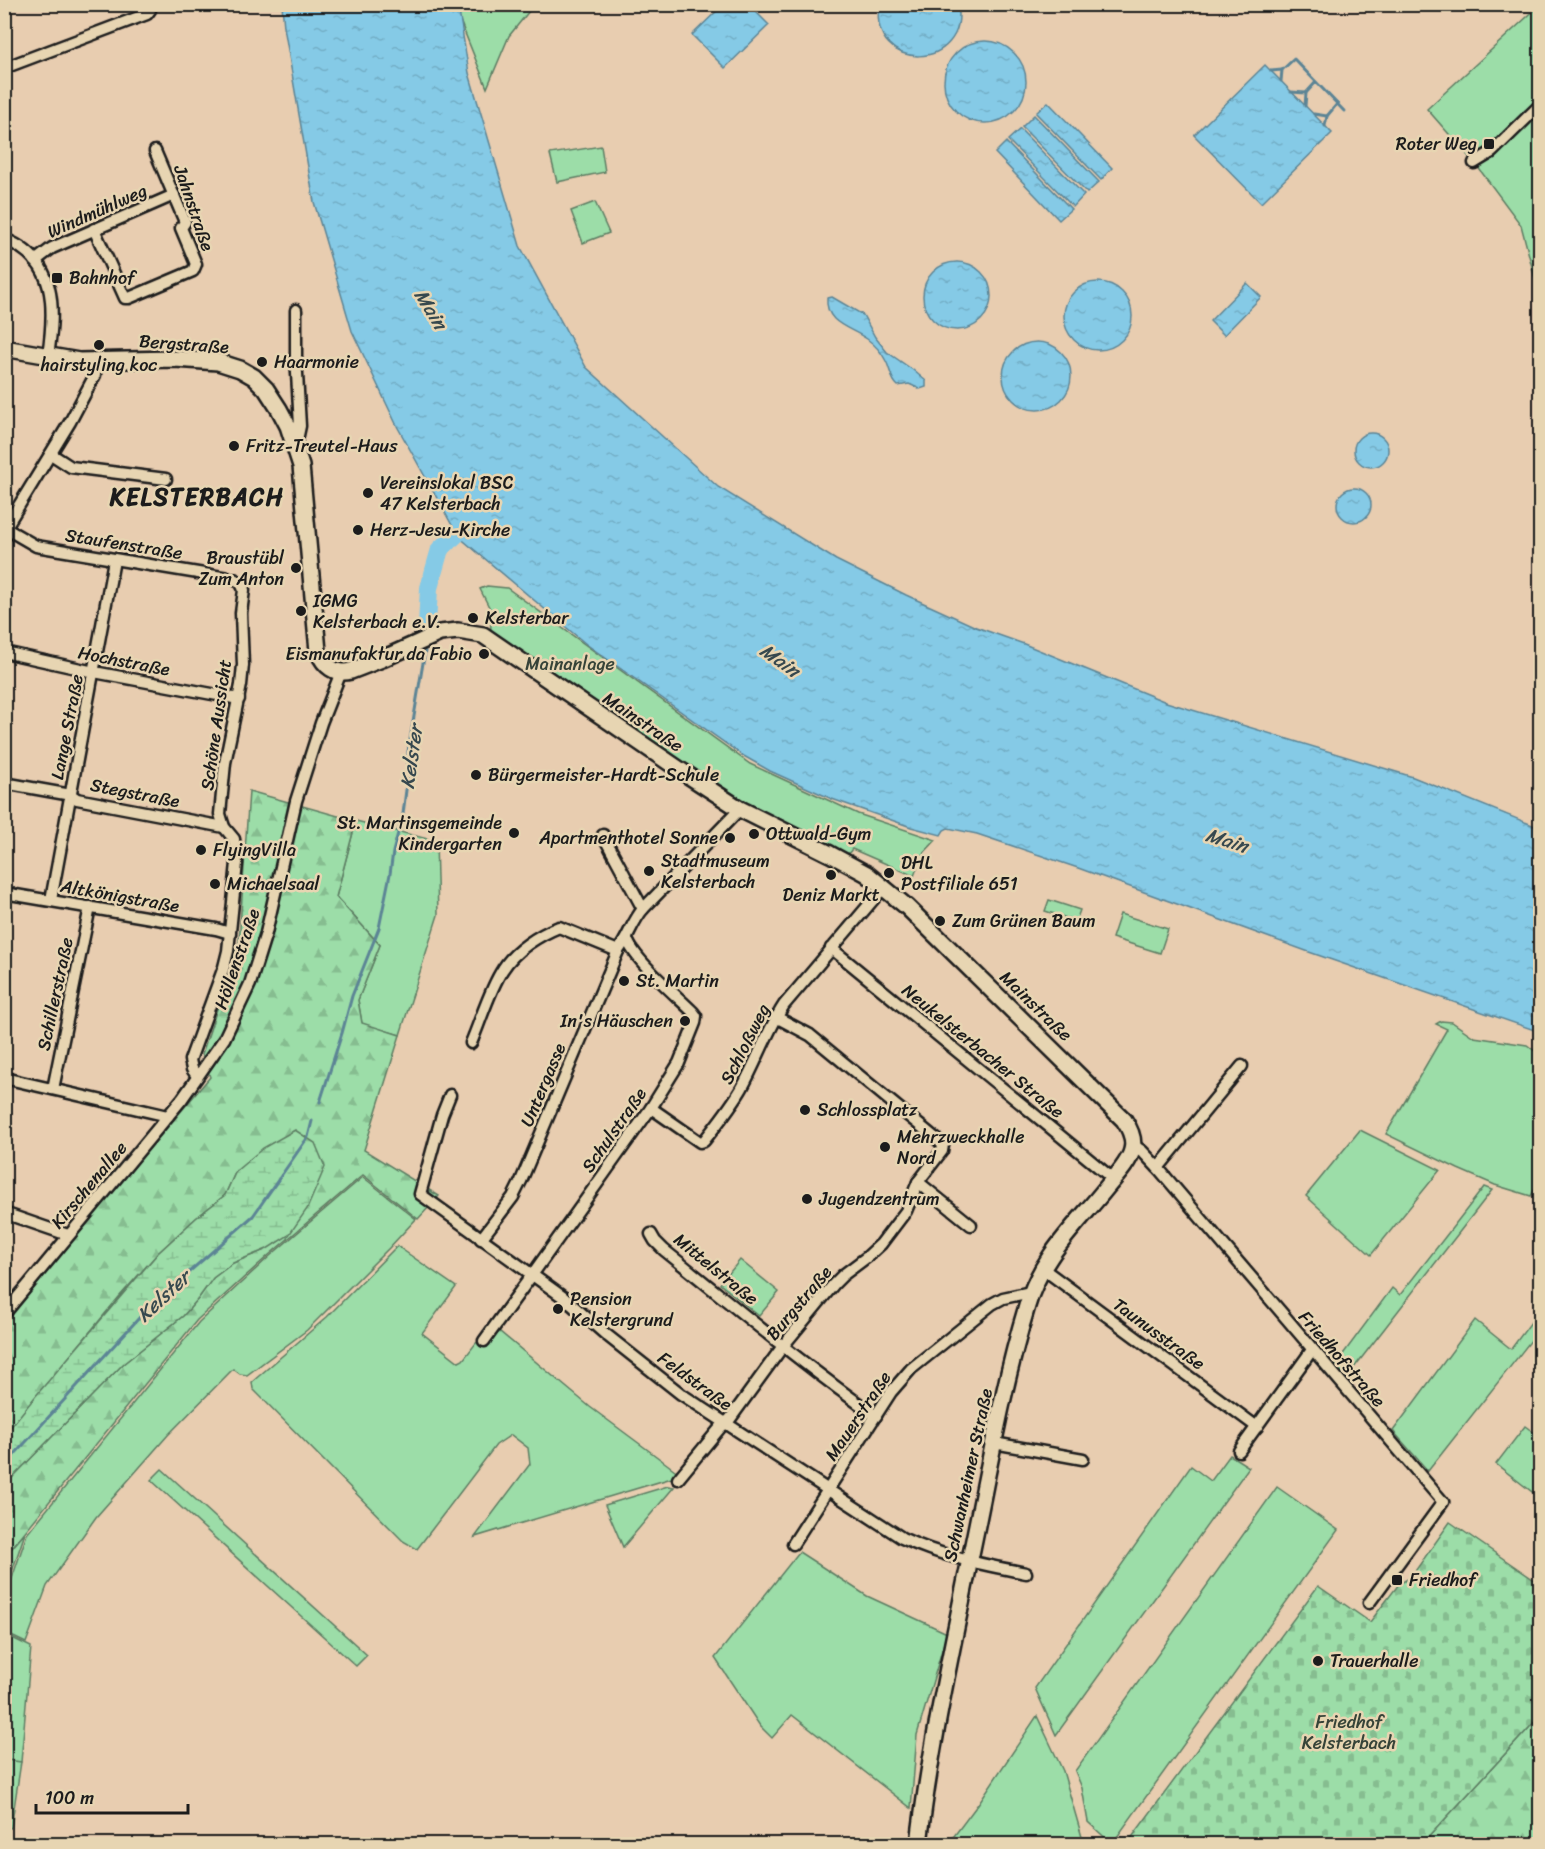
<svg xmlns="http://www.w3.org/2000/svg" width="1545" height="1849" viewBox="0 0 1545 1849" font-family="Sriracha,sans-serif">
<defs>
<pattern id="forest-firs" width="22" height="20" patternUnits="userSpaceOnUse" patternTransform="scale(1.5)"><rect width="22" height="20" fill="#9cdda8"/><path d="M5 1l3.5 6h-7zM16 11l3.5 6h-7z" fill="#86bd90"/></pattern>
<pattern id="wetland-marsh" width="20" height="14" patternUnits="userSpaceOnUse" patternTransform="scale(1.5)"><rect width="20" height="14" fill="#9cdda8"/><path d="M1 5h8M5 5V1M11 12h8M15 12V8" fill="none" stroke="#86bd90"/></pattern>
<pattern id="cemetery-stones" width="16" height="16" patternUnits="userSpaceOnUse" patternTransform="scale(1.5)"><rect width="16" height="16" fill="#9cdda8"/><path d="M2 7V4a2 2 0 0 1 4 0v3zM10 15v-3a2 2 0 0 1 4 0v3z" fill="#86bd90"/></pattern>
<pattern id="water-ripples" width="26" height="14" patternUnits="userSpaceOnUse" patternTransform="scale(1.5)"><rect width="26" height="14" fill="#85cae6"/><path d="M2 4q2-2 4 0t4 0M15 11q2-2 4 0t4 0" fill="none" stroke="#72adc5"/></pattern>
</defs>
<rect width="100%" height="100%" fill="#e8cdb0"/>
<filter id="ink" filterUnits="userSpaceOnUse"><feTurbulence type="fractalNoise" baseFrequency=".0167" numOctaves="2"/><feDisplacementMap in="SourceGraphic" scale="12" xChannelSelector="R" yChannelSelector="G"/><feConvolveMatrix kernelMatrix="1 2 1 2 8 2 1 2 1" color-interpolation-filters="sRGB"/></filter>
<g filter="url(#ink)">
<g fill="#9cdda8" stroke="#5c7c62" stroke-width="1.5">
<polygon points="458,5 534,5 509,36 487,88 459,18"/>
<polygon points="1540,5 1540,292 1538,290 1521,225 1477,166 1427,109"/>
<polygon points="601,146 605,172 557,182 550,154"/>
<polygon points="595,202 609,233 583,243 571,211"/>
<polygon points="487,586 507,588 750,764 858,814 936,840 922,855 914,876 852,849 845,858 682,770 491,632 490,609 480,589"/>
<polygon points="356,821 436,841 438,915 400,1035 362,1024 358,1000 380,945 336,897"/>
<polygon points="1049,900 1080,910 1076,921 1045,911"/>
<polygon points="1120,914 1168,929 1160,953 1112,938"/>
<polygon points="1441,1021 1452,1022 1474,1037 1527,1045 1540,1055 1540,1179 1531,1196 1495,1185 1458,1169 1386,1134 1447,1029 1436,1024"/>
<polygon points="1360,1130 1440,1170 1371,1255 1306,1196"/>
<polygon points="363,1177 416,1219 389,1248 307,1330 247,1375 240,1374 233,1369 168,1435 96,1517 47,1586 26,1643 5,1633 5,1599 27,1534 199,1322 270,1256"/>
<polygon points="1484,1187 1492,1190 1346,1378 1335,1365 1392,1288 1400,1295"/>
<polygon points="397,1246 456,1287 422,1333 459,1362 463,1360 476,1343 500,1332 590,1407 679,1473 675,1477 475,1537 530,1464 528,1448 511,1435 496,1445 417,1549 403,1541 253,1389 252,1382 327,1317"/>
<polygon points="740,1260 779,1292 759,1316 720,1284"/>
<polygon points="1540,1310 1540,1329 1428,1471 1393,1431 1475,1320 1511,1349"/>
<polygon points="1525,1426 1540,1437 1540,1498 1496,1464"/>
<polygon points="1230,1455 1249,1467 1056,1735 1035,1688 1191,1466 1211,1481"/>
<polygon points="162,1469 367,1655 356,1666 151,1480"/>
<polygon points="668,1486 674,1487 623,1547 605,1505"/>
<polygon points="1277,1487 1338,1530 1112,1844 1088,1822 1082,1788 1075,1771"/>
<polygon points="25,1533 5,1592 5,1556"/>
<polygon points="799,1552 867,1596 947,1633 917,1735 911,1808 792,1715 772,1738 760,1726 715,1658"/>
<polygon points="4,1634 31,1647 21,1762 7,1761 9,1793 4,1793"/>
<polygon points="1037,1716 1063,1771 1084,1844 948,1844 978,1804"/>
</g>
<g fill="url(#forest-firs)" stroke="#5c7c62" stroke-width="1.5">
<polygon points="249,791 356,821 336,897 380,945 358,1000 362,1023 400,1035 364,1150 439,1196 418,1219 363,1175 269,1255 197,1320 5,1556 5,1485 123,1364 183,1316 198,1299 213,1278 233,1263 267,1249 236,1171 225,1195 196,1218 158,1253 119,1297 5,1434 5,1324 79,1232 210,1077 202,1054 239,943"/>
<polygon points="1540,1716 1540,1844 1422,1844"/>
<polygon points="7,1760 21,1762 11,1828 5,1827 5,1793 9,1793"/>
</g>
<polygon fill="url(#wetland-marsh)" stroke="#5c7c62" stroke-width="1.5" points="295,1130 315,1143 325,1167 307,1209 289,1235 267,1249 233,1263 213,1278 198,1299 183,1316 123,1364 5,1485 5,1434 39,1392 158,1253 196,1218 225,1195 236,1171 263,1148"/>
<polygon fill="url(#cemetery-stones)" stroke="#5c7c62" stroke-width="1.5" points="1450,1522 1540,1584 1540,1716 1422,1844 1127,1844 1318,1586 1370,1622 1399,1584 1411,1577"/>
<g fill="url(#water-ripples)" stroke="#5b8495" stroke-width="1.5">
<path d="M 958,4 C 970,71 869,75 879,5 Z"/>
<polygon points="282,5 458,5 469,73 520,246 586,367 718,487 836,560 906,595 976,627 1024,644 1166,702 1413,777 1540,828 1540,1032 1309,952 1078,868 977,834 948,828 944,830 941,835 911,827 832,799 770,771 742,755 586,644 458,536 397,426 352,331 314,202 284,27"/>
<polygon points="723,5 749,5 769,25 725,68 692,35"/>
<circle cx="985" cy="82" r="41"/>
<polygon points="1265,65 1332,133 1261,203 1194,135"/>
<polygon points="1048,102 1112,168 1101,180 1036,113"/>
<polygon points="1034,115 1099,182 1087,193 1022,127"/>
<polygon points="1020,129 1084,195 1073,207 1008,140"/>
<polygon points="1006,142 1071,209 1059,220 995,153"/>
<circle cx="957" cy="296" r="34"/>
<circle cx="1098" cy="316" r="34"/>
<polygon points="1247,283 1261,297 1224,335 1210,321"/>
<path d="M 832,297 L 863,315 L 875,337 L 887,352 L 913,370 L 926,381 L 926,387 L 920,389 L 909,384 L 898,386 C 890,379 891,370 886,361 C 882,353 874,344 867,339 C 850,327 825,324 827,298 Z"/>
<circle cx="1037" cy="376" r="34"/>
<circle cx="1371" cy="450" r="17"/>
<circle cx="1354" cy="505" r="17"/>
</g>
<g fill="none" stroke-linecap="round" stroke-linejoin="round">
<g stroke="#5b8495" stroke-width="3">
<polyline points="1271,71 1282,70"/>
<polyline points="1281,81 1282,70 1294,59 1344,111"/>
<polyline points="1291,92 1306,93"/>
<polyline points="1305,106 1306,93 1316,82"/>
<polyline points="1314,114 1327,116"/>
<polyline points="1325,126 1327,116 1337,104"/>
<polyline points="320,1102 342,1033 352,996 379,928 390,874 393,852 403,814 408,774 408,752 425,651"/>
<polyline points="4,1466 149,1307 253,1216 308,1137 312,1121"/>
</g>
<polyline stroke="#85cae6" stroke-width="18" points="427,625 429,588 440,549 475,518"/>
<defs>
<g id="street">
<polyline points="4,68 147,14 150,10 151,4"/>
<polyline points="1474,163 1492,152 1540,105"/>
<polyline points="94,229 125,298 129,298 193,271 196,264 181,228 185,222 155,151"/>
<path d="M 4,239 C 58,260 55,309 48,356"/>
<polyline points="35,261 52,248 174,195"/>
<polyline points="296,445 300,426 296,356 296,310"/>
<polyline points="51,454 71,467 166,479"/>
<polyline points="5,528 36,546 234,579 241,583 244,590 241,613 243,665 241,685 225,763 220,814 224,827 234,839 237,863 228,951 224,967 190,1060 192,1069 197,1076"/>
<polyline points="4,530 70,422 95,375 96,360"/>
<polyline points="4,652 94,672 239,699"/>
<polyline points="4,783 71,795 77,799 224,827"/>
<polyline points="603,835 643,909"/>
<polyline points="4,893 216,929 230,933"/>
<polyline points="51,900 114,560"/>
<polyline points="831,948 1113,1179"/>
<path d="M 471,1043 C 481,1020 490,988 503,969 C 515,950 539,935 559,927 L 618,951"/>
<polyline points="4,1078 168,1116"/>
<polyline points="53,1089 90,907"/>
<path d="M 450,1095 L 442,1115 L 420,1194 L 563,1297 L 604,1333 L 681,1394 L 902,1538 C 940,1556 984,1565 1026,1573"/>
<path d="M 651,1108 L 700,1142 L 704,1141 C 717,1124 731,1107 742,1088 C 757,1061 767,1031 784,1005 L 884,887"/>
<polyline points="1133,1145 1142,1151 1158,1168 1443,1502 1369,1603"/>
<polyline points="1158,1168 1242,1066"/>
<polyline points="918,1182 971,1225"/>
<polyline points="4,1213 68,1235"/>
<path d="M 651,1234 L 655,1241 L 664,1250 C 734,1306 802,1364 876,1416"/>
<path d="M 481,1239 L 513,1197 L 521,1181 L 618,951 C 628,938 632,922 643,909 L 740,809"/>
<polyline points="1042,1268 1257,1427"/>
<polyline points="4,1314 182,1099 224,1039 250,984 266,933 296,801 321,723 341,672"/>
<path d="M 484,1341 L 532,1275 L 651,1108 L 679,1063 L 695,1023 L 696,1016 L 693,1012 C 676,995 634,960 627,939"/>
<polyline points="994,1443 1083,1459"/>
<polyline points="1239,1451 1312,1350"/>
<polyline points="678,1479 720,1428 730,1419 783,1346 834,1284 843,1275 867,1257 881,1244 906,1211 918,1182 942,1151 943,1145 940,1142 810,1035 776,1017"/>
<polyline points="793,1544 891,1392 911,1369 992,1304 1003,1298 1031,1292"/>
</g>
<path id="secondary" d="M 4,348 L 79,361 L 175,359 L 218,362 L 240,369 L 254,377 L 266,389 L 279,409 L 288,426 L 301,466 L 318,651 C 324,666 335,675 351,671 L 382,659 L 440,633 L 458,631 L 483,635 L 683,772 L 740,809 L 830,854 L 867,874 L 907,907 L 1124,1120 C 1130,1129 1135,1139 1132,1150 C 1129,1163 1116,1176 1107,1187 C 1076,1226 1041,1256 1027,1306 C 1002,1388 988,1474 970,1559 C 951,1654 930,1748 919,1844"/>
</defs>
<use href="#street" stroke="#1c1c1c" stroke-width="15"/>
<use href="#secondary" stroke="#1c1c1c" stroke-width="20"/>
<use href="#street" stroke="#e7d5b2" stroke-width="10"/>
<use href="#secondary" stroke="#e7d5b2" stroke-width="15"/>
</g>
</g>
<g fill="#1c1c1c" stroke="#e7d5b2" stroke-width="2">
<rect x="1483" y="138" width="12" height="12" rx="3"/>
<rect x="51" y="272" width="12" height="12" rx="3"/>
<circle cx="99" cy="345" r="6"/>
<circle cx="262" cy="362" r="6"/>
<circle cx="234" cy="446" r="6"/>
<circle cx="368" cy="493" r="6"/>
<circle cx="358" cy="530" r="6"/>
<circle cx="296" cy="568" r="6"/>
<circle cx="301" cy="611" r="6"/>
<circle cx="473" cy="618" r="6"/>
<circle cx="484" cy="654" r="6"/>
<circle cx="476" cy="775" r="6"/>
<circle cx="514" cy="833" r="6"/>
<circle cx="754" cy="834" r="6"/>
<circle cx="730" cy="838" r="6"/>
<circle cx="201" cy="850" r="6"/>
<circle cx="649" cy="871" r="6"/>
<circle cx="889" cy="873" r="6"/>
<circle cx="831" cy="875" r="6"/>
<circle cx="215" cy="884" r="6"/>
<circle cx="940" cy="921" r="6"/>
<circle cx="624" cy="981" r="6"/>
<circle cx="685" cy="1021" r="6"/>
<circle cx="805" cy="1110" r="6"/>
<circle cx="885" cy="1147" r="6"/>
<circle cx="807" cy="1199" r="6"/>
<circle cx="558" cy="1309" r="6"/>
<rect x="1391" y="1574" width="12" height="12" rx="3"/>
<circle cx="1318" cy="1661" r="6"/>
</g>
<g text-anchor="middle" stroke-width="5" stroke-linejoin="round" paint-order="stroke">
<g font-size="18" fill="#1c1c1c" stroke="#e7d5b2" text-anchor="start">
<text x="1477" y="150" text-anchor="end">Roter Weg</text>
<text x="69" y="284">Bahnhof</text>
<text x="274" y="368">Haarmonie</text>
<text x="99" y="371" text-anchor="middle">hairstyling koc</text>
<text x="246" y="452">Fritz-Treutel-Haus</text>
<text x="380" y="489">Vereinslokal BSC<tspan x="380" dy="21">47 Kelsterbach</tspan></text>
<text x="370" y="536">Herz-Jesu-Kirche</text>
<text x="284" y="564" text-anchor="end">Braustübl<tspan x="284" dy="21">Zum Anton</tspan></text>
<text x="313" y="607">IGMG<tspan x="313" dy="21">Kelsterbach e.V.</tspan></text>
<text x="485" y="624">Kelsterbar</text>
<text x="472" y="660" text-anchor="end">Eismanufaktur da Fabio</text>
<text x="488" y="781">Bürgermeister-Hardt-Schule</text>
<text x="502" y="829" text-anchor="end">St. Martinsgemeinde<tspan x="502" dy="21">Kindergarten</tspan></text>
<text x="766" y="840">Ottwald-Gym</text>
<text x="718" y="844" text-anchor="end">Apartmenthotel Sonne</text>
<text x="213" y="856">FlyingVilla</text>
<text x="661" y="867">Stadtmuseum<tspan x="661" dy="21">Kelsterbach</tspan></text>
<text x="901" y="869">DHL<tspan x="901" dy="21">Postfiliale 651</tspan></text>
<text x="227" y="890">Michaelsaal</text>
<text x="831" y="901" text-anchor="middle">Deniz Markt</text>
<text x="952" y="927">Zum Grünen Baum</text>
<text x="636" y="987">St. Martin</text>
<text x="673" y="1027" text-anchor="end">In's Häuschen</text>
<text x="817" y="1116">Schlossplatz</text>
<text x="897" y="1143">Mehrzweckhalle<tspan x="897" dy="21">Nord</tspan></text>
<text x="819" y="1205">Jugendzentrum</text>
<text x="570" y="1305">Pension<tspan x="570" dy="21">Kelstergrund</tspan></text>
<text x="1409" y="1586">Friedhof</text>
<text x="1330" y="1667">Trauerhalle</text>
</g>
<g font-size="18" fill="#1c1c1c" stroke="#e7d5b2">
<text transform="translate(194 208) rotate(71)" y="6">Jahnstraße</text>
<text transform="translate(97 211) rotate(-24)" y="6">Windmühlweg</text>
<text transform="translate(184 344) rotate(4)" y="6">Bergstraße</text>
<text transform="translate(124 544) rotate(9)" y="6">Staufenstraße</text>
<text transform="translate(124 661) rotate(11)" y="6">Hochstraße</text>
<text transform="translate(643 722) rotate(34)" y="6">Mainstraße</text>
<text transform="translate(216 725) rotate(-82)" y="6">Schöne Aussicht</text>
<text transform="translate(67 727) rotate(-79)" y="6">Lange Straße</text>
<text transform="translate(135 793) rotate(11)" y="6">Stegstraße</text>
<text transform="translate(120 896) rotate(10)" y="6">Altkönigstraße</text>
<text transform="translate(237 959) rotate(-71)" y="6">Höllenstraße</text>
<text transform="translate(55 994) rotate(-78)" y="6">Schillerstraße</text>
<text transform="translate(1036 1006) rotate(44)" y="6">Mainstraße</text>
<text transform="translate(745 1044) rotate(-63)" y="6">Schloßweg</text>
<text transform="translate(983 1051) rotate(39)" y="6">Neukelsterbacher Straße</text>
<text transform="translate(543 1085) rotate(-67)" y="6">Untergasse</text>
<text transform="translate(614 1130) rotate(-55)" y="6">Schulstraße</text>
<text transform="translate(89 1185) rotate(-50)" y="6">Kirschenallee</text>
<text transform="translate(716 1269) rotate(39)" y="6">Mittelstraße</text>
<text transform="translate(799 1303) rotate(-50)" y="6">Burgstraße</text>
<text transform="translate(1159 1334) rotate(36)" y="6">Taunusstraße</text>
<text transform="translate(1342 1359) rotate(49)" y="6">Friedhofstraße</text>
<text transform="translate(695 1381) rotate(36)" y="6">Feldstraße</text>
<text transform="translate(858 1416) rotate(-56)" y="6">Mauerstraße</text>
<text transform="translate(968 1475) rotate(-78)" y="6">Schwanheimer Straße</text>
</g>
<g font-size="18" fill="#364338" stroke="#e7d5b2">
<text x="570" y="670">Mainanlage</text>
<text x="1349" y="1728">Friedhof<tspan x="1349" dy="21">Kelsterbach</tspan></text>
</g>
<g font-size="20" font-style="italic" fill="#36484e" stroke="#e7d5b2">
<text transform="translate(431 309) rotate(58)" y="7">Main</text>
<text transform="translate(780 660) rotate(35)" y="7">Main</text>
<text transform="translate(411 757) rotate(-82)" y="7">Kelster</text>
<text transform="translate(1227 840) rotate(17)" y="7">Main</text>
<text transform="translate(163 1296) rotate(-43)" y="7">Kelster</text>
</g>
<g font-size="24" font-weight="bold" letter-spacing="1.5" fill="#1c1c1c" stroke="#e7d5b2">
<text x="197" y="505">KELSTERBACH</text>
</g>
</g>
<rect width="1545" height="1849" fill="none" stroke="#e7d5b2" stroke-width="24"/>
<rect x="12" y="12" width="1521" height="1825" fill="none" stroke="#1c1c1c" stroke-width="2" filter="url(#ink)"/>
<path d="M36 1804v9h152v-9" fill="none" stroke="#1c1c1c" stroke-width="3"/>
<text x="45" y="1804" font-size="18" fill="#1c1c1c" stroke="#e7d5b2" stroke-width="4.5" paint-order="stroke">100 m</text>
</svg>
